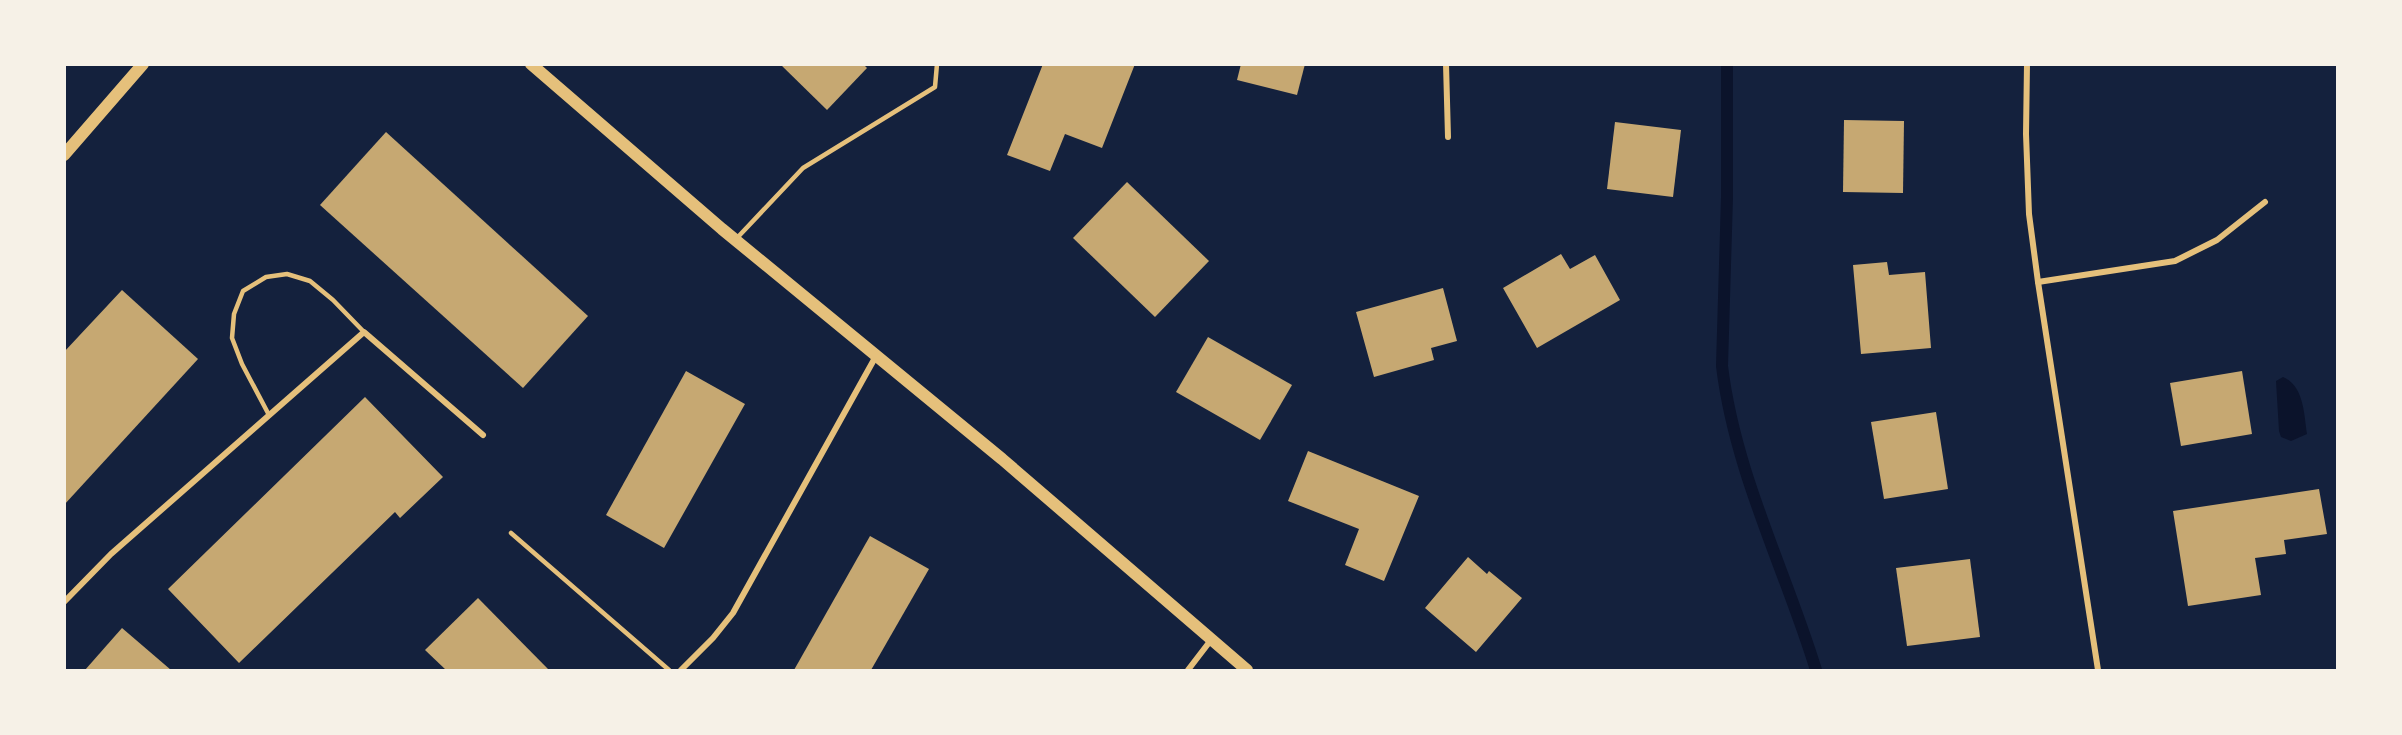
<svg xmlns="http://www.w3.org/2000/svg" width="2402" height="735" viewBox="0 0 2402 735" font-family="'Alegreya Sans',sans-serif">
<rect width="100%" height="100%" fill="#14213d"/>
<path fill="#0b132b" d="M 2283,377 C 2304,386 2304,414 2307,434 L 2291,441 L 2281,437 L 2279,431 L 2276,381 Z"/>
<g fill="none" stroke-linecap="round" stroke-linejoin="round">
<path stroke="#0b132b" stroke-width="12" d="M 1727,64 L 1727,197 L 1722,366 C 1735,473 1785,569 1816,670"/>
</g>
<g fill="#c6a872">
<polygon points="780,64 863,64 867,68 827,110"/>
<polygon points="1043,64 1135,64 1102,148 1065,134 1050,171 1007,155"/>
<polygon points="1241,64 1305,64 1297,95 1237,80"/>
<polygon points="1844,120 1904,121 1903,193 1843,192"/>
<polygon points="1615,122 1681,130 1673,197 1607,189"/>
<polygon points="386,132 588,316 523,388 320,205"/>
<polygon points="1127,182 1209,261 1155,317 1073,238"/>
<polygon points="1561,254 1570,269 1595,255 1620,300 1537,348 1503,288"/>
<polygon points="1887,262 1889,275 1925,272 1931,348 1861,354 1853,265"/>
<polygon points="1443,288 1457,341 1431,348 1434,360 1374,377 1356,312"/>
<polygon points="122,290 198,359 64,505 64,352"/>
<polygon points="1208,337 1292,385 1260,440 1176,392"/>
<polygon points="686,371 745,404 664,548 606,515"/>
<polygon points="2242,371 2252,434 2181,446 2170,383"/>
<polygon points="365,397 443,477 400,518 395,512 239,663 168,589"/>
<polygon points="1936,412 1948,489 1884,499 1871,422"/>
<polygon points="1308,451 1419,496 1384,581 1345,565 1359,529 1288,501"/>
<polygon points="2319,489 2327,534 2284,540 2286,554 2255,558 2261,595 2188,606 2173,511"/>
<polygon points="870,536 929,569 871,670 794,670"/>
<polygon points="1468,557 1487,574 1489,571 1522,598 1476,652 1425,608"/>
<polygon points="1970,559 1980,637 1907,646 1896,568"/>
<polygon points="478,598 549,670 446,670 425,650"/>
<polygon points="122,628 171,670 85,670"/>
</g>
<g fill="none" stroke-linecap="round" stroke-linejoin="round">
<g stroke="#e5c07b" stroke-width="4.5">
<polyline points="737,238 803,168 935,87 937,64"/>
<polyline points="269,415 242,364 232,338 234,314 243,291 266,277 287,274 310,281 333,300 364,332"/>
<polyline points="511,533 669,670"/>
</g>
<g stroke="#e5c07b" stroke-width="6">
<polyline points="1446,64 1448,137"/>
<polyline points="2027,64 2026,134 2029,214 2038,282 2098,670"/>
<polyline points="2038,282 2175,261 2217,240 2265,202"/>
<polyline points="64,602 111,554 364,332 483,435"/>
<polyline points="681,670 713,638 733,613 876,356"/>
<polyline points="1188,670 1211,640"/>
</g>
<g stroke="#e5c07b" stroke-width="12">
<polyline points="531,64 722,229 1002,459 1247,670"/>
<polyline points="64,155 143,64"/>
</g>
</g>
<rect width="2402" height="735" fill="none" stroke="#f6f1e7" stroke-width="132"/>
</svg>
